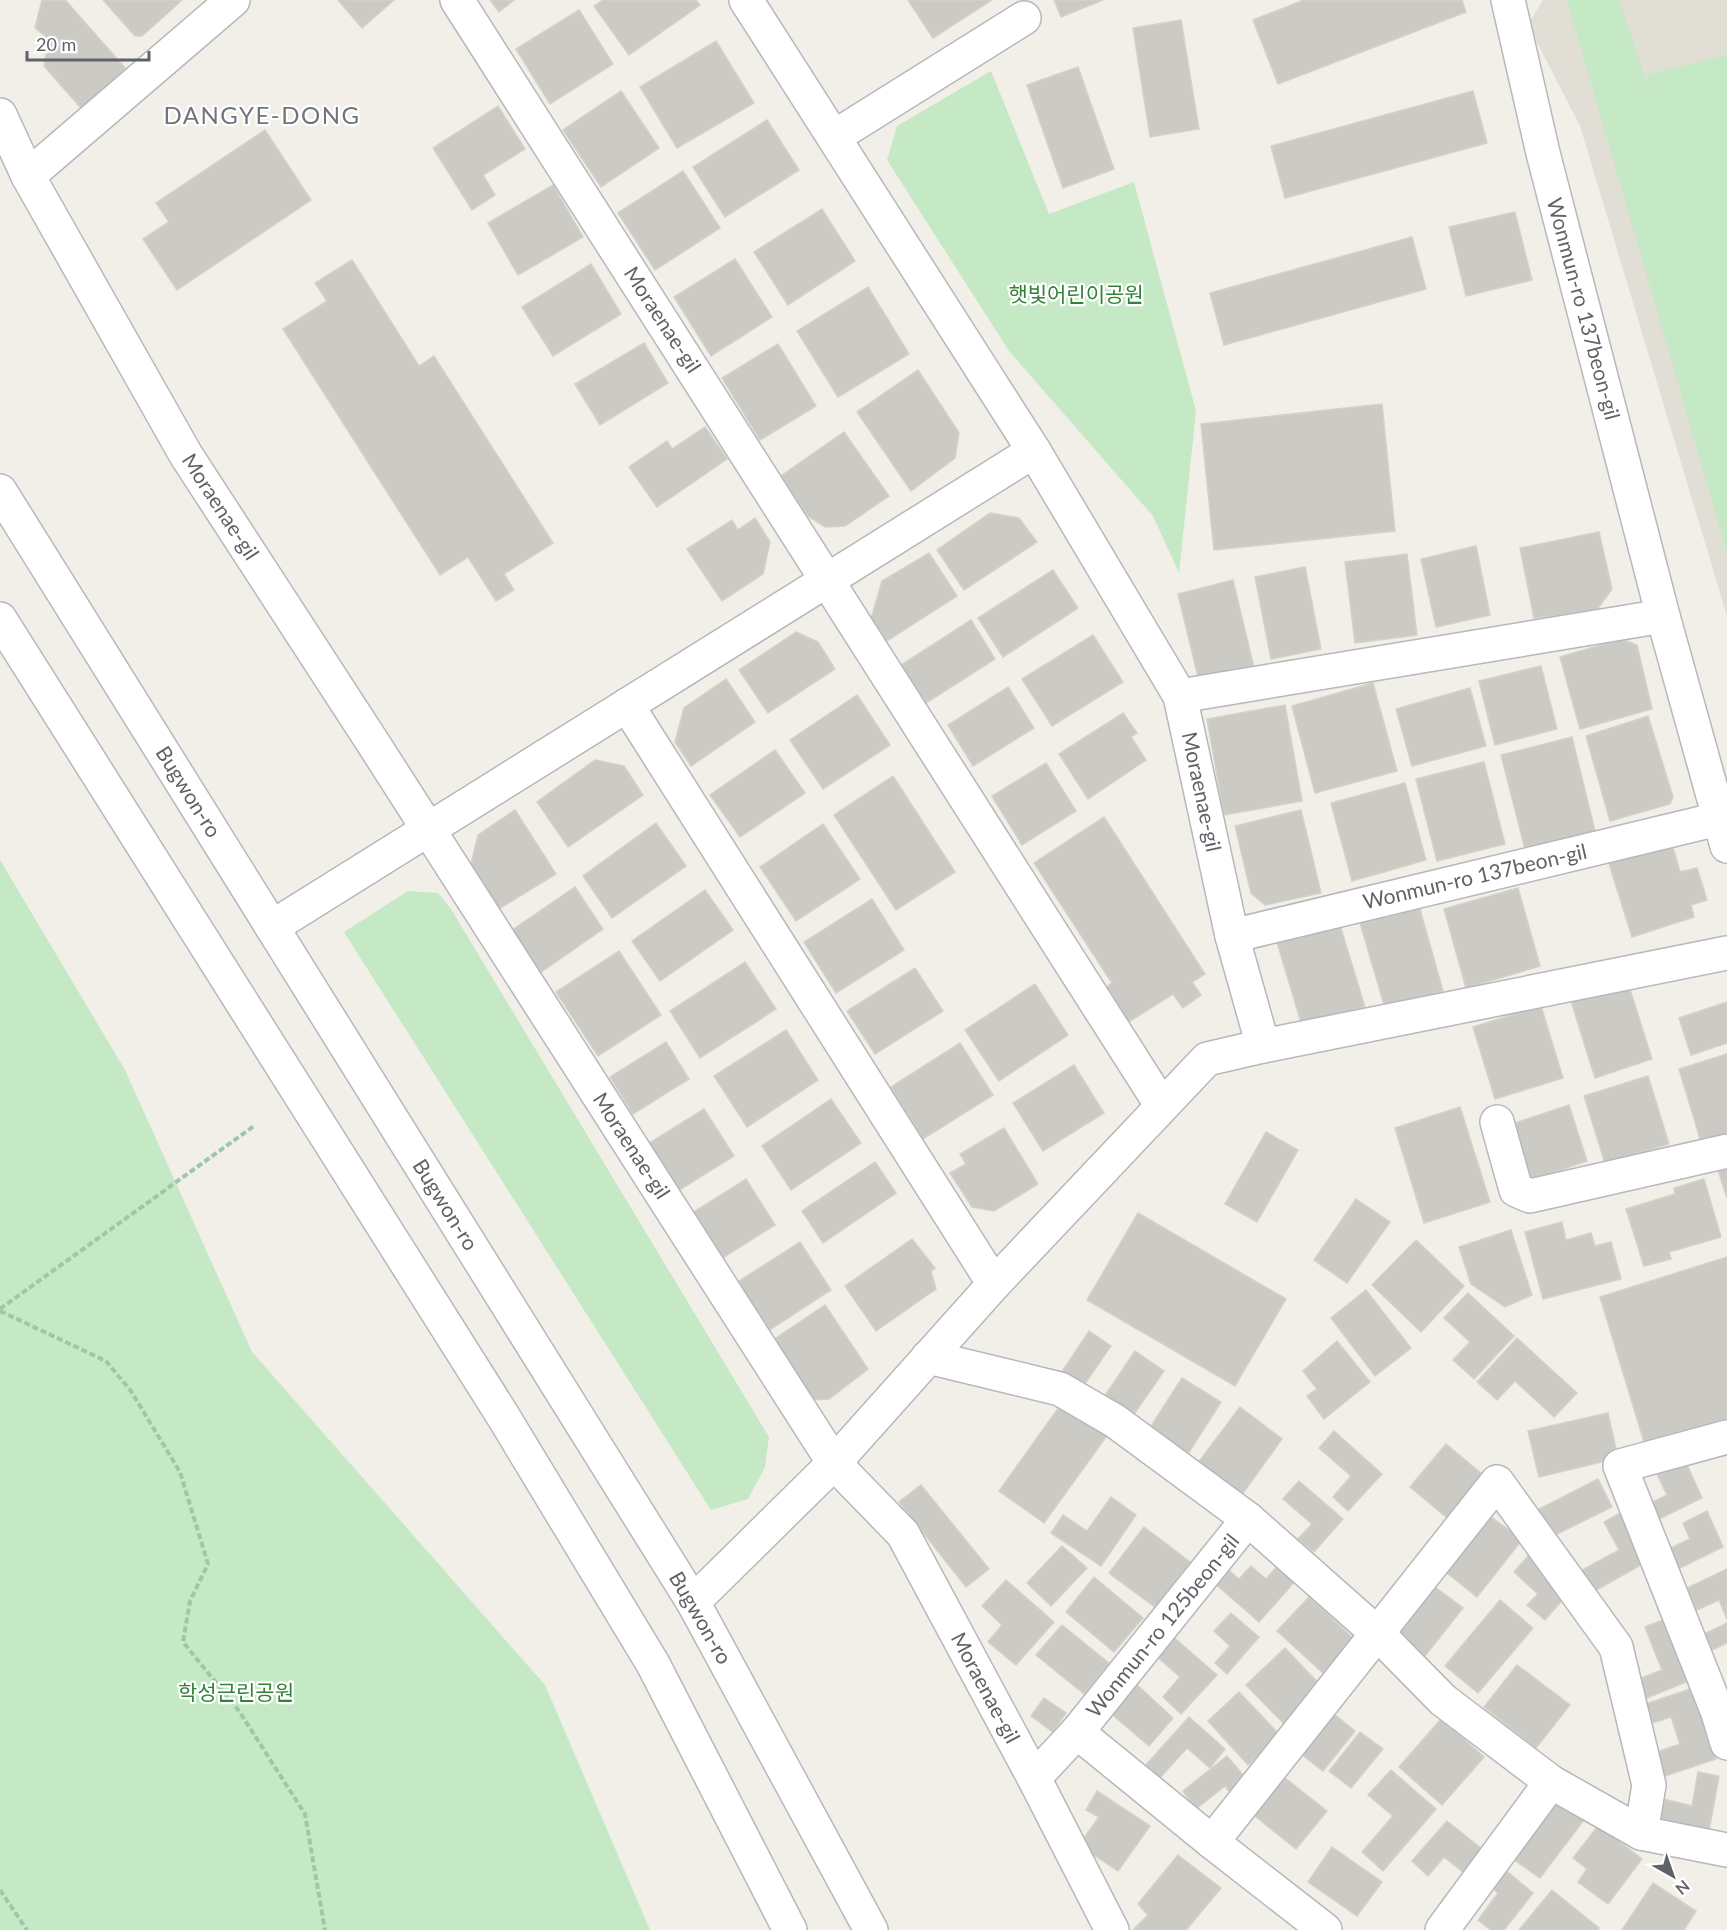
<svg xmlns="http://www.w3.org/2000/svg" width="1727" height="1930" viewBox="0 0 1727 1930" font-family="Lato,'Noto Sans KR',sans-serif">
<rect width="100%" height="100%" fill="#f1efe8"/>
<polygon fill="#e1ded6" points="1543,0 1727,0 1727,616 1580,126 1528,25"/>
<g fill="#c5e8c5">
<polygon points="1567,0 1619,0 1650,93 1645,75 1727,55 1727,553"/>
<polygon points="991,71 1049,214 1134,182 1196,411 1179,573 1153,516 1009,351 887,160 897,126"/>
<polygon points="0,860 125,1070 252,1352 545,1685 650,1930 0,1930"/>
<polygon points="408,891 438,893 451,909 769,1437 765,1467 748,1499 711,1510 344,932"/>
</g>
<g fill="#cccac5" stroke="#d6d1c6" stroke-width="1.5">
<polygon points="42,0 66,1 126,69 81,108 44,66 49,39 35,28"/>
<polygon points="103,0 182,0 142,36 135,36"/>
<polygon points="338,0 394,0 362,28"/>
<polygon points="490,0 514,0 499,12"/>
<polygon points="603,0 696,0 700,5 629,55 594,6"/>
<polygon points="908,0 992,0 933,38"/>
<polygon points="1054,0 1103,0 1061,17"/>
<polygon points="1304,0 1462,0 1466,12 1278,84 1253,20"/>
<polygon points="579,10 613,64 550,104 516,49"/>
<polygon points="1181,20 1199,129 1150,137 1133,28"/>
<polygon points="716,41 754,103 677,148 640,87"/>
<polygon points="1078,67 1114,169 1063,188 1027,85"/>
<polygon points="621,91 659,148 601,187 563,130"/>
<polygon points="1473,91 1487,143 1285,198 1271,146"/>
<polygon points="498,106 525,149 483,175 495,195 472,210 433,148"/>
<polygon points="767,120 799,170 725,217 693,167"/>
<polygon points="265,130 311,200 177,290 143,239 169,222 156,203"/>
<polygon points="683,171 720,228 655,270 618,213"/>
<polygon points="553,185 583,237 518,275 488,223"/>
<polygon points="822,209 855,261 788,305 754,252"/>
<polygon points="1515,212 1532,280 1466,296 1449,227"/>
<polygon points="1412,237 1426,289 1224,345 1210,293"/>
<polygon points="735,259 772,317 711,356 674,297"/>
<polygon points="352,260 419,366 434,356 553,543 504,574 514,590 496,601 468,557 440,575 283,329 327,301 315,283"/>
<polygon points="591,264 621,314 553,356 522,307"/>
<polygon points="868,287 909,354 838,397 797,331"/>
<polygon points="644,343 668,383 600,425 575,384"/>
<polygon points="778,344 816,406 760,440 722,378"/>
<polygon points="918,370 959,433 955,458 911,491 857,412"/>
<polygon points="1382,404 1395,531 1214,550 1201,424"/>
<polygon points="705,427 727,459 657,507 629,467 667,441 672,449"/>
<polygon points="844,432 889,496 845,526 825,527 808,516 781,476"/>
<polygon points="990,513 1019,518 1037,542 964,590 937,550"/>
<polygon points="755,518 770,542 763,574 722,601 687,549 732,520 738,530"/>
<polygon points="1599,532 1612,589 1596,611 1534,618 1520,548"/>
<polygon points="1476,546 1490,615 1436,627 1421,559"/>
<polygon points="929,553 957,596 887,641 871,619 882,581"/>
<polygon points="1407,554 1417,635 1355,643 1345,562"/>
<polygon points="1305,567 1321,649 1271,659 1255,577"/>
<polygon points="1053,570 1078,608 1003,657 978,618"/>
<polygon points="1233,580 1254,668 1199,681 1178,594"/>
<polygon points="971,620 995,659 926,703 901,665"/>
<polygon points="796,632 818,642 835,669 768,713 739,670"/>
<polygon points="1093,635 1123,682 1052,726 1022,679"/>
<polygon points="1621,639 1637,645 1652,709 1580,729 1560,657"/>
<polygon points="1541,666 1557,729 1495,745 1479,681"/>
<polygon points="726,679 755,722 691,766 675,742 684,708"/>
<polygon points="1373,683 1397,771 1315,793 1292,706"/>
<polygon points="1008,687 1034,728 973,766 948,725"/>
<polygon points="1470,688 1486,746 1412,766 1396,709"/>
<polygon points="857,695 890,745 823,789 790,740"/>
<polygon points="1285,705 1302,801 1224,815 1207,719"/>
<polygon points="1123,713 1137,733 1131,737 1146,760 1088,799 1059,754"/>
<polygon points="1648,716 1673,797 1670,804 1610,821 1586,736"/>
<polygon points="1572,737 1595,831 1525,849 1501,755"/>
<polygon points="775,750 805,793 740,837 710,795"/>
<polygon points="595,760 624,766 643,795 568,847 537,802"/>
<polygon points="1484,762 1505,844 1437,861 1416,779"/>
<polygon points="1046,763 1076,811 1022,845 992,796"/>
<polygon points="893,776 955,872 896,910 834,815"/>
<polygon points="1405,783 1426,860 1352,881 1331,803"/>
<polygon points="515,810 556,874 489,915 467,881 478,835"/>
<polygon points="1301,810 1321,893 1265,905 1251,893 1235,826"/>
<polygon points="1104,817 1205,974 1192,982 1201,995 1183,1008 1173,994 1127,1023 1104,989 1112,983 1034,863"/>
<polygon points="656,823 686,866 612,918 583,876"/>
<polygon points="823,824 860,879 796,921 760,867"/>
<polygon points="1670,837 1680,872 1697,868 1707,900 1691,905 1694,917 1632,937 1607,857"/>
<polygon points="575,887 603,929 534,977 505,935"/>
<polygon points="1518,888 1540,966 1466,988 1444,909"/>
<polygon points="705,890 733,930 660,981 632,941"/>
<polygon points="872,899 904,950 836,993 804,942"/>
<polygon points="1419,906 1443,991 1385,1008 1360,923"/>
<polygon points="1339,922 1365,1007 1302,1026 1277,942"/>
<polygon points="619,951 661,1015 598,1056 556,992"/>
<polygon points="745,962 776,1009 700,1058 670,1011"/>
<polygon points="915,968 943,1011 875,1054 847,1011"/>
<polygon points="1628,983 1652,1059 1595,1078 1571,1001"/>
<polygon points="1035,984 1068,1035 999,1081 965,1030"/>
<polygon points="1727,1002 1727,1043 1691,1055 1679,1018"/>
<polygon points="1541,1006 1563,1078 1495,1099 1473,1027"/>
<polygon points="786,1030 818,1080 747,1127 714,1076"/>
<polygon points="666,1042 689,1079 633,1114 610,1077"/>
<polygon points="960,1043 993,1095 923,1139 891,1087"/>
<polygon points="1727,1054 1727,1137 1702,1145 1679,1069"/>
<polygon points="1074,1065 1104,1113 1043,1151 1013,1103"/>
<polygon points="1648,1076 1669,1144 1605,1163 1584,1096"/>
<polygon points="831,1099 861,1143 791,1190 762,1146"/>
<polygon points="1569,1105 1587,1161 1525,1182 1506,1126"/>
<polygon points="1460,1107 1490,1202 1424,1223 1395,1128"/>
<polygon points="704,1109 734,1156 673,1194 643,1147"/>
<polygon points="1004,1128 1038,1184 994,1211 972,1207 950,1173 966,1164 960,1154"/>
<polygon points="1266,1132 1298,1150 1257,1222 1225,1204"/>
<polygon points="875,1162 896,1193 823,1243 802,1211"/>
<polygon points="1727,1167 1727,1198 1718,1170"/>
<polygon points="746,1179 775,1225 718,1261 689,1215"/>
<polygon points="1704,1179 1721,1237 1669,1252 1671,1259 1644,1266 1626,1209 1675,1194 1674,1188"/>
<polygon points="1356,1199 1390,1222 1347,1283 1314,1260"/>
<polygon points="1138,1213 1286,1299 1235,1386 1087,1300"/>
<polygon points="1562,1222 1566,1240 1591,1233 1595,1246 1611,1242 1621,1279 1543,1299 1525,1232"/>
<polygon points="1511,1230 1532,1295 1505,1307 1471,1284 1459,1247"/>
<polygon points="912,1239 935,1268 931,1271 936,1289 876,1331 845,1286"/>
<polygon points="1416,1240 1464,1286 1421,1332 1372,1285"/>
<polygon points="800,1242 831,1290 765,1333 733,1285"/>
<polygon points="1727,1257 1727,1424 1645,1445 1600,1297"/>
<polygon points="1366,1290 1411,1348 1375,1376 1331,1318"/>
<polygon points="1468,1293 1514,1336 1474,1379 1453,1360 1470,1342 1444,1318"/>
<polygon points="825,1305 868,1369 829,1399 808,1400 770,1342"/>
<polygon points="1089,1331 1111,1346 1080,1391 1059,1376"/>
<polygon points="1517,1338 1577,1393 1554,1417 1515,1381 1497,1400 1477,1382"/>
<polygon points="1337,1341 1370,1382 1324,1419 1307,1396 1317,1389 1303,1371"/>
<polygon points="1135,1351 1164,1371 1130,1420 1102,1400"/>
<polygon points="1182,1378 1221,1402 1188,1454 1149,1429"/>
<polygon points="1064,1400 1109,1433 1044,1523 999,1491"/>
<polygon points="1240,1407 1282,1439 1241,1496 1197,1464"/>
<polygon points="1608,1413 1618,1458 1539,1477 1528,1431"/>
<polygon points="1334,1431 1382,1474 1348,1511 1333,1497 1351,1476 1319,1448"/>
<polygon points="1446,1444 1488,1479 1452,1522 1410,1487"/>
<polygon points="1684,1458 1702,1498 1653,1522 1645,1506 1667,1495 1656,1472"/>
<polygon points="1598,1479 1612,1507 1551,1537 1537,1510"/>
<polygon points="1299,1481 1343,1519 1314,1552 1298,1539 1312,1524 1283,1499"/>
<polygon points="921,1485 989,1569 966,1587 899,1502"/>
<polygon points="1111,1497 1136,1515 1101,1566 1051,1533 1063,1515 1087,1531"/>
<polygon points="1707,1511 1723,1547 1672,1572 1662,1552 1690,1539 1683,1523"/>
<polygon points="1486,1513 1522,1540 1477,1597 1442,1569"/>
<polygon points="1620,1513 1648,1561 1593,1592 1582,1570 1619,1550 1604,1522"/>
<polygon points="1144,1527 1190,1562 1156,1608 1109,1573"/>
<polygon points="1062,1546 1087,1568 1051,1606 1027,1583"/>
<polygon points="1530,1554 1571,1590 1545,1620 1527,1605 1538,1594 1514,1572"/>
<polygon points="1280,1563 1297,1579 1259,1622 1212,1581 1225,1567 1239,1579 1251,1566 1266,1579"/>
<polygon points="1727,1569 1727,1619 1719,1600 1697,1610 1687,1588"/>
<polygon points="1094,1577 1143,1618 1114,1652 1066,1612"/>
<polygon points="1006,1580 1054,1622 1016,1665 988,1642 1002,1625 982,1606"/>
<polygon points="1431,1584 1463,1608 1425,1656 1394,1632"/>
<polygon points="1309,1597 1356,1641 1324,1674 1277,1631"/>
<polygon points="1500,1600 1533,1628 1478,1693 1445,1666"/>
<polygon points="1231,1613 1259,1637 1227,1674 1215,1663 1230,1646 1214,1631"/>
<polygon points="1670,1617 1693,1679 1642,1700 1634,1681 1662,1670 1645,1627"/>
<polygon points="1727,1623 1727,1643 1712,1650 1704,1634"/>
<polygon points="1062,1625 1109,1663 1084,1694 1036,1655"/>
<polygon points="1171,1635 1217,1675 1181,1714 1163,1697 1180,1677 1154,1654"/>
<polygon points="1285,1648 1326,1691 1288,1728 1246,1685"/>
<polygon points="1517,1665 1570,1705 1536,1748 1484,1707"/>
<polygon points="1135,1683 1173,1718 1149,1746 1109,1712"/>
<polygon points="1693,1688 1716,1759 1662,1777 1654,1753 1680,1744 1671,1717 1643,1726 1637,1707"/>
<polygon points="1239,1692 1280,1735 1248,1765 1208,1721"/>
<polygon points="1044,1698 1066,1713 1053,1732 1031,1716"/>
<polygon points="1328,1709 1355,1731 1323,1771 1296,1750"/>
<polygon points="1189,1717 1225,1749 1210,1768 1187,1748 1158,1780 1144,1767"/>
<polygon points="1441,1719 1484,1757 1442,1805 1399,1767"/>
<polygon points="1360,1732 1383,1749 1351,1788 1329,1771"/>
<polygon points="1227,1756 1249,1782 1232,1795 1225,1786 1196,1809 1183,1791"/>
<polygon points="1391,1770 1436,1809 1383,1871 1362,1852 1393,1816 1368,1795"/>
<polygon points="1698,1772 1719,1776 1709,1831 1654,1819 1659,1798 1692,1806"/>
<polygon points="1280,1774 1327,1811 1296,1849 1250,1812"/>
<polygon points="1097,1791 1150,1826 1118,1871 1079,1845 1099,1817 1086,1810"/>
<polygon points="1557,1800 1584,1820 1540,1878 1513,1859"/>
<polygon points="1447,1821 1487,1853 1468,1876 1444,1857 1428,1876 1412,1861"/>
<polygon points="1598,1826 1642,1859 1608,1904 1578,1882 1587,1869 1573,1858"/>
<polygon points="1332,1847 1382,1882 1357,1916 1308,1882"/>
<polygon points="1178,1855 1221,1888 1186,1930 1133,1930 1148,1915 1138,1904"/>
<polygon points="1497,1863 1533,1893 1504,1930 1491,1930 1478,1920 1498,1893 1483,1880"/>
<polygon points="1653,1883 1696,1911 1684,1930 1622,1930"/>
<polygon points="1552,1890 1599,1928 1597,1930 1519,1930"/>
</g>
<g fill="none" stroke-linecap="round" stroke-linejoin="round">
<defs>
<g id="minor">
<polyline points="457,0 1162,1106"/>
<polyline points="746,0 1034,451 1180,696 1232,936 1263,1046"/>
<polyline points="1508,0 1543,153 1663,616 1727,846"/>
<polyline points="0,115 28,176 186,455 375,746 834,1463 903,1534 1034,1778 1112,1930"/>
<polyline points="834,137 1024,18"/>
<polyline points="28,176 233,0"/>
<polyline points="0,491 693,1602 871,1930"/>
<polyline points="0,619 503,1416 653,1664 790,1930"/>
<polyline points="1180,696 1663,616"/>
<polyline points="627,705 994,1284"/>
<polyline points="272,927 1034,451"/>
<polyline points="1232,936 1718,819"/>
<polyline points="1497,1122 1516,1190 1530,1196 1727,1151"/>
<polyline points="928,1357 1060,1389 1115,1421 1248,1519 1378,1634 1443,1700 1551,1782 1641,1833 1727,1850"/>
<polyline points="1727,1437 1620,1466 1718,1713 1727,1743"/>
<polyline points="693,1602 834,1463 994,1284 1207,1059 1263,1046 1727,953"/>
<polyline points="1077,1732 1248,1519"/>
<polyline points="1034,1778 1077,1732 1212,1842 1325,1930"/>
<polyline points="1212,1842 1497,1482 1616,1647 1649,1785 1641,1833"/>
<polyline points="1442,1930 1551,1782"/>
</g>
</defs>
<use href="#minor" stroke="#b5b8bc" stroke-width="36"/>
<g stroke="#9cc7a9" stroke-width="4" stroke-dasharray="6 3" stroke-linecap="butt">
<polyline points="0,1309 254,1126"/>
<polyline points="0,1311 106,1361 131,1391 180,1472 208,1564 190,1601 183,1642 239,1711 305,1814 325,1930"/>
<polyline points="0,1890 27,1930"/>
</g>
<use href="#minor" stroke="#fff" stroke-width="33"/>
</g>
<g text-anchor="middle" stroke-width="4.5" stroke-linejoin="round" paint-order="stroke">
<g font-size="21" fill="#348238" stroke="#fff">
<text x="1076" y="302">햇빛어린이공원</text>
<text x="236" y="1700">학성근린공원</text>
</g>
<g font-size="21" fill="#5f6368" stroke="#fff">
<text transform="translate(1583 309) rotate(75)" y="7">Wonmun-ro 137beon-gil</text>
<text transform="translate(662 320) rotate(57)" y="7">Moraenae-gil</text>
<text transform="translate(220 507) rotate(57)" y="7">Moraenae-gil</text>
<text transform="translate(188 792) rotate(58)" y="7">Bugwon-ro</text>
<text transform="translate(1201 792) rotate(78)" y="7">Moraenae-gil</text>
<text transform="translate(1475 877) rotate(-13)" y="7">Wonmun-ro 137beon-gil</text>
<text transform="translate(631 1146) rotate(57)" y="7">Moraenae-gil</text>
<text transform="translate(445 1205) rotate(58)" y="7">Bugwon-ro</text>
<text transform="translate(700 1618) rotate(60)" y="7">Bugwon-ro</text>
<text transform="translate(1163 1626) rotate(-51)" y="7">Wonmun-ro 125beon-gil</text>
<text transform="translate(985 1688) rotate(62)" y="7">Moraenae-gil</text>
</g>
<g font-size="24" letter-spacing="1.5" fill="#70757a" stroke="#fff">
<text x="262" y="124">DANGYE-DONG</text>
</g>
</g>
<g transform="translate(1673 1876) rotate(140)" stroke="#ffffff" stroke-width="4.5" paint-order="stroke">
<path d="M0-4.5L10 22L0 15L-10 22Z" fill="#5f6368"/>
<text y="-9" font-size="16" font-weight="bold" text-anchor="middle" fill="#5f6368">N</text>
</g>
<path d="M27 51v9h122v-9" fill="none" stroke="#5f6368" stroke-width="3"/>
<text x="36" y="51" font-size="18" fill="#5f6368" stroke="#ffffff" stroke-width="4.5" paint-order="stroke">20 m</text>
</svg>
